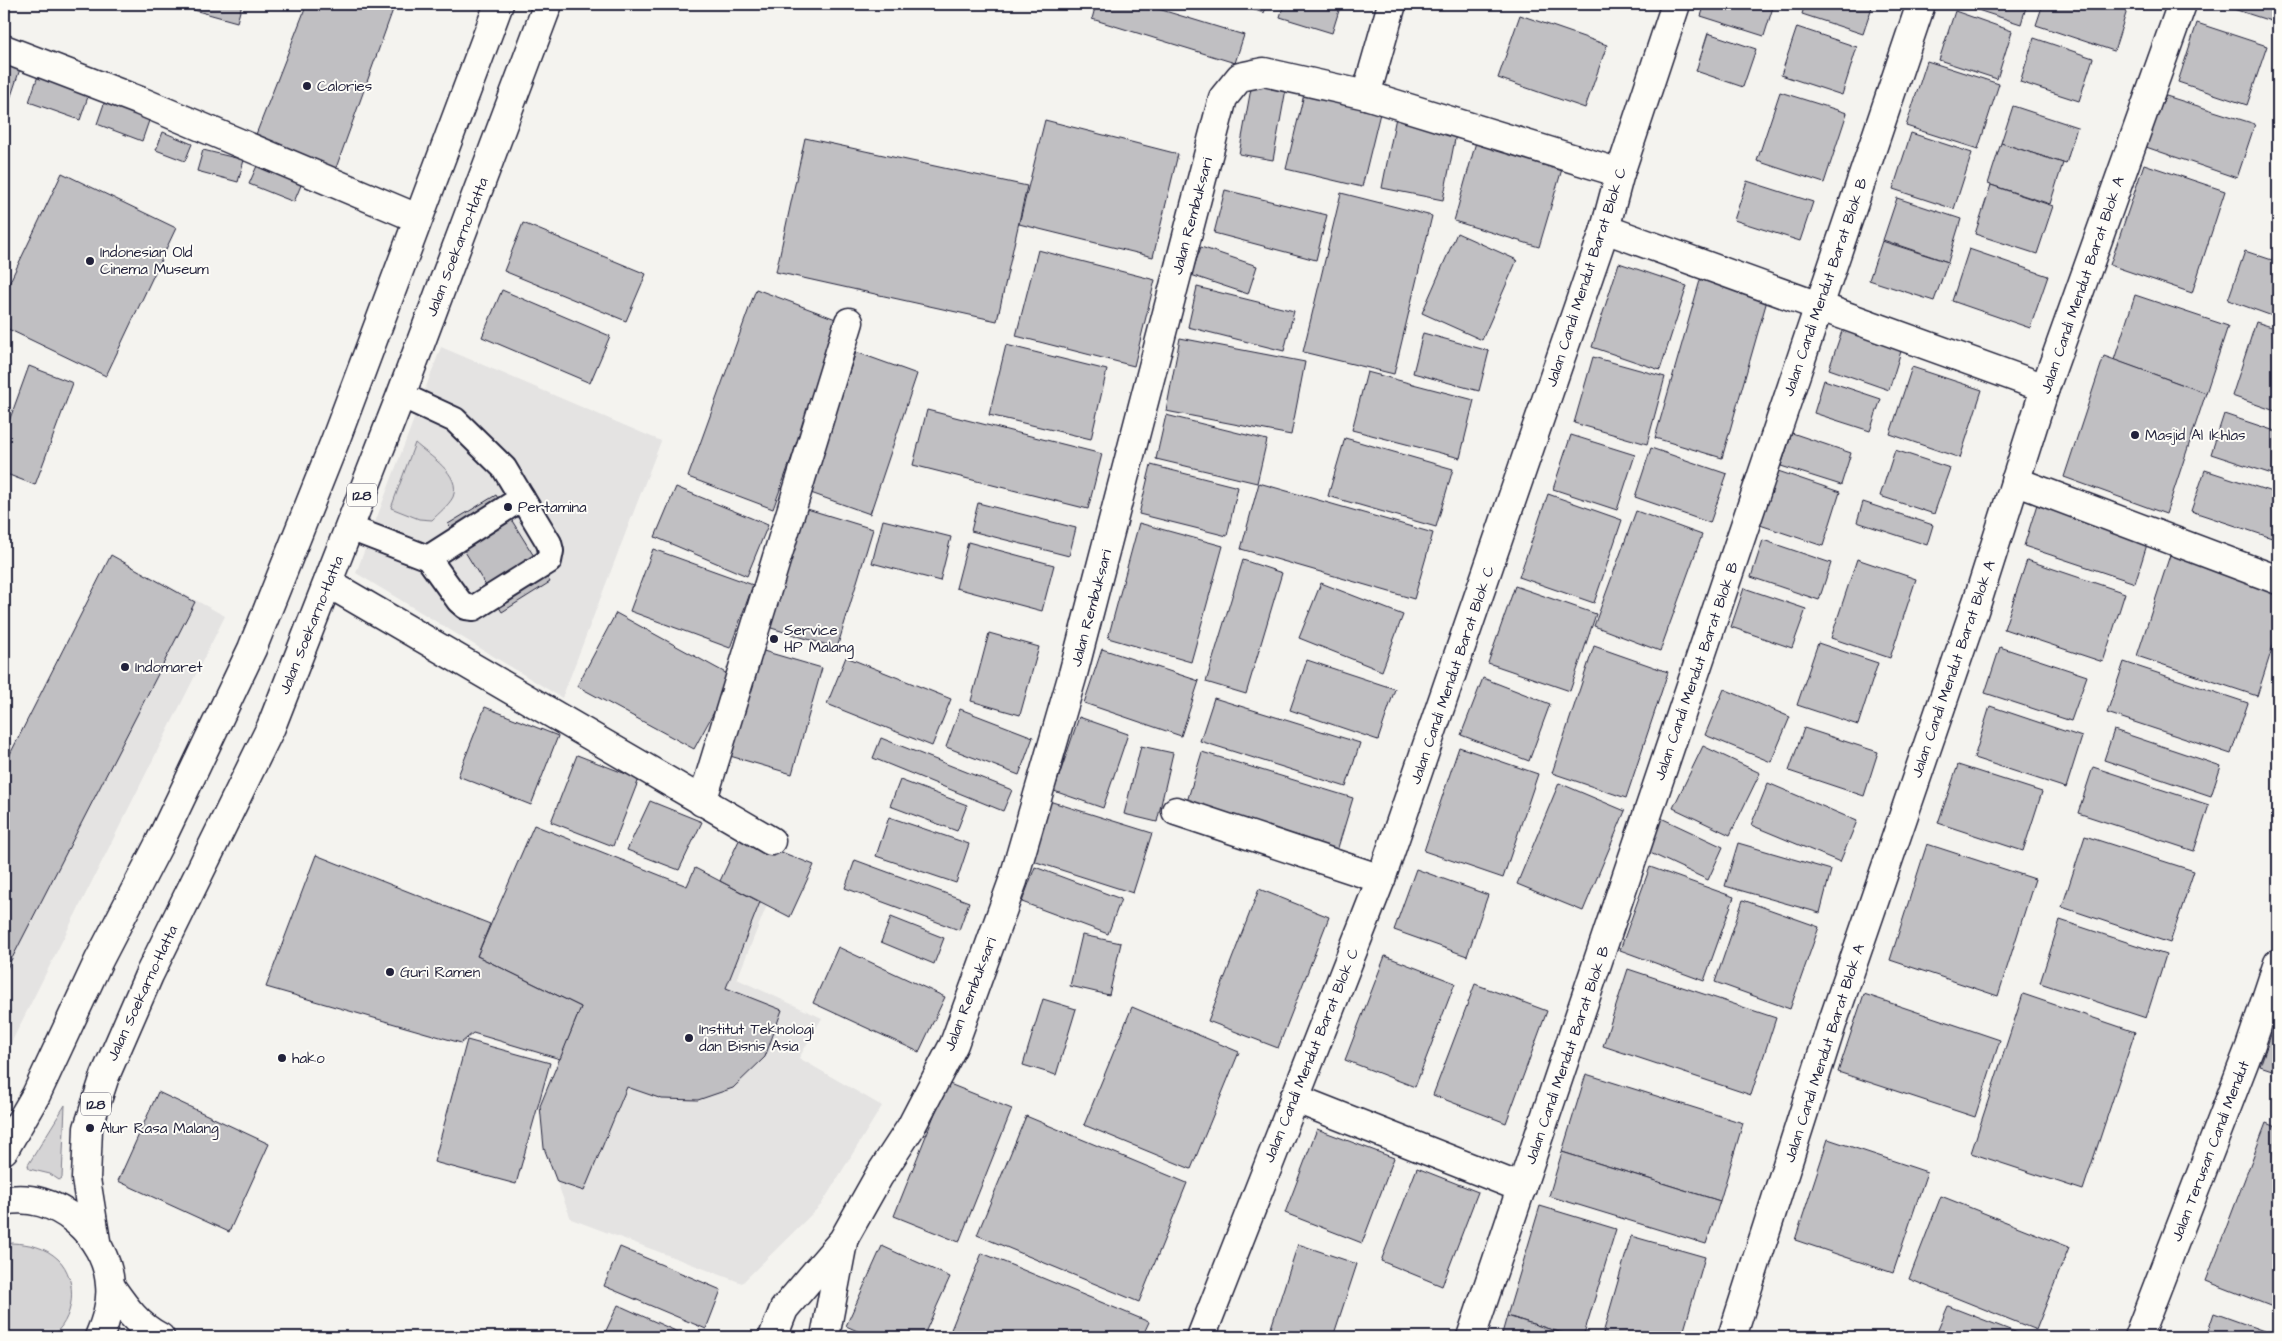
<svg xmlns="http://www.w3.org/2000/svg" width="2282" height="1341" viewBox="0 0 2282 1341" font-family="'Architects Daughter',sans-serif">
<rect width="100%" height="100%" fill="#f4f3ef"/>
<filter id="ink" filterUnits="userSpaceOnUse"><feTurbulence type="fractalNoise" baseFrequency=".02" numOctaves="2"/><feDisplacementMap in="SourceGraphic" scale="10" xChannelSelector="R" yChannelSelector="G"/><feConvolveMatrix kernelMatrix="1 2 1 2 8 2 1 2 1" color-interpolation-filters="sRGB"/></filter>
<g filter="url(#ink)">
<g fill="#e4e3e2">
<polygon points="441,347 661,441 562,698 356,573"/>
<polygon points="111,555 225,616 4,1057 4,766"/>
<polygon points="534,825 686,885 695,868 767,905 737,979 822,1018 799,1058 882,1106 821,1205 742,1283 571,1219 544,1148 540,1106 581,1007 477,956"/>
</g>
<g fill="#d5d4d5" stroke="#7c7b88">
<path d="M 415,443 C 429,456 462,474 453,497 C 449,505 438,514 432,520 L 419,519 L 391,508 Z"/>
<polygon points="65,1105 62,1178 59,1180 50,1174 29,1169 28,1165"/>
<path d="M 12,1243 C 30,1244 45,1247 58,1259 C 79,1279 75,1322 50,1337 L 4,1337 L 4,1246 Z"/>
</g>
<g fill="#c0bfc2" stroke="#22223b">
<polygon points="172,4 242,4 237,22"/>
<polygon points="307,4 395,4 336,168 255,137"/>
<polygon points="1096,4 1142,4 1244,35 1235,63 1092,19"/>
<polygon points="1235,4 1267,4 1264,13"/>
<polygon points="1284,4 1341,4 1332,33 1280,17"/>
<polygon points="1705,4 1774,4 1764,36 1701,16"/>
<polygon points="1805,4 1873,4 1863,34 1802,14"/>
<polygon points="1959,4 2027,4 2021,24"/>
<polygon points="2043,4 2129,4 2114,51 2036,25"/>
<polygon points="2218,4 2278,4 2278,18 2277,23"/>
<polygon points="1955,11 2012,31 1997,79 1939,60"/>
<polygon points="1520,15 1607,45 1585,108 1498,78"/>
<polygon points="2197,23 2267,46 2247,105 2178,82"/>
<polygon points="1797,27 1857,47 1842,95 1781,75"/>
<polygon points="1708,33 1756,49 1743,87 1696,71"/>
<polygon points="2034,38 2093,58 2079,101 2020,82"/>
<polygon points="4,60 21,66 9,102 4,101"/>
<polygon points="1927,61 1999,84 1978,149 1906,126"/>
<polygon points="40,70 91,88 80,120 29,102"/>
<polygon points="1252,83 1286,89 1273,160 1239,154"/>
<polygon points="1305,90 1381,109 1362,187 1286,169"/>
<polygon points="1780,92 1847,113 1824,183 1757,161"/>
<polygon points="2163,95 2255,124 2237,178 2146,147"/>
<polygon points="106,98 151,115 142,141 97,124"/>
<polygon points="2013,106 2077,127 2066,164 2001,143"/>
<polygon points="1396,117 1457,129 1443,200 1382,188"/>
<polygon points="1045,120 1178,154 1153,257 1019,224"/>
<polygon points="163,132 192,144 185,161 156,150"/>
<polygon points="1911,133 1972,153 1954,209 1893,189"/>
<polygon points="805,138 1027,186 997,321 776,272"/>
<polygon points="1476,142 1562,169 1539,247 1454,221"/>
<polygon points="2001,143 2063,163 2050,204 1988,184"/>
<polygon points="203,150 244,160 238,182 197,171"/>
<polygon points="260,159 304,178 294,202 249,184"/>
<polygon points="2144,164 2225,191 2192,293 2110,265"/>
<polygon points="62,173 176,228 106,376 4,327 4,294"/>
<polygon points="1747,181 1813,202 1800,241 1734,220"/>
<polygon points="1991,185 2053,206 2037,254 1975,234"/>
<polygon points="1225,190 1327,215 1316,260 1214,233"/>
<polygon points="1341,193 1432,216 1394,374 1303,352"/>
<polygon points="1897,198 1961,219 1948,262 1883,240"/>
<polygon points="523,223 646,274 626,321 504,271"/>
<polygon points="1457,233 1517,260 1482,340 1422,313"/>
<polygon points="1882,241 1948,262 1934,301 1869,280"/>
<polygon points="2278,243 2278,318 2228,300 2245,251 2272,260"/>
<polygon points="1201,247 1257,266 1248,294 1191,275"/>
<polygon points="1969,249 2048,276 2030,328 1952,301"/>
<polygon points="1038,250 1155,280 1134,366 1016,336"/>
<polygon points="1619,263 1687,286 1660,370 1592,347"/>
<polygon points="1701,277 1768,297 1722,458 1655,438"/>
<polygon points="1197,287 1294,311 1284,351 1188,327"/>
<polygon points="756,289 841,321 773,509 688,477"/>
<polygon points="502,290 610,336 590,383 482,337"/>
<polygon points="2135,295 2228,326 2206,393 2114,360"/>
<polygon points="2256,322 2278,329 2278,412 2232,396"/>
<polygon points="1843,328 1902,348 1889,390 1829,369"/>
<polygon points="1423,333 1489,351 1479,391 1413,373"/>
<polygon points="1180,338 1305,362 1291,435 1166,411"/>
<polygon points="1006,345 1107,370 1091,439 989,415"/>
<polygon points="856,352 917,374 870,514 808,492"/>
<polygon points="2104,356 2206,393 2166,514 2064,477"/>
<polygon points="1593,357 1665,377 1647,444 1574,423"/>
<polygon points="29,366 73,383 35,485 4,473 4,435"/>
<polygon points="1912,367 1982,390 1960,458 1890,434"/>
<polygon points="1367,372 1474,400 1460,458 1352,430"/>
<polygon points="1824,380 1881,399 1870,431 1814,413"/>
<polygon points="927,410 1102,454 1088,509 913,465"/>
<polygon points="2224,414 2278,432 2278,476 2211,454"/>
<polygon points="1166,415 1267,440 1257,483 1156,459"/>
<polygon points="1792,433 1851,453 1841,485 1781,466"/>
<polygon points="1571,435 1635,455 1617,510 1553,489"/>
<polygon points="1345,438 1453,469 1436,527 1328,496"/>
<polygon points="1651,448 1727,474 1710,523 1635,497"/>
<polygon points="1895,450 1950,468 1934,514 1880,496"/>
<polygon points="1151,465 1238,487 1227,536 1139,514"/>
<polygon points="2205,470 2278,494 2278,540 2191,511"/>
<polygon points="1778,471 1840,492 1823,546 1760,525"/>
<polygon points="1259,483 1433,533 1414,599 1241,549"/>
<polygon points="676,487 768,525 747,576 655,537"/>
<polygon points="1548,494 1622,520 1594,603 1519,577"/>
<polygon points="496,495 550,582 502,612 448,524"/>
<polygon points="2038,501 2149,538 2135,583 2024,546"/>
<polygon points="1863,502 1933,525 1927,545 1857,522"/>
<polygon points="978,503 1076,528 1069,556 971,531"/>
<polygon points="794,505 873,529 837,648 758,624"/>
<polygon points="1636,511 1702,535 1660,651 1594,626"/>
<polygon points="883,520 951,537 940,581 872,563"/>
<polygon points="1139,523 1223,546 1191,662 1108,638"/>
<polygon points="1763,540 1831,563 1819,600 1751,577"/>
<polygon points="968,542 1054,565 1042,611 956,588"/>
<polygon points="653,549 753,585 730,648 630,611"/>
<polygon points="111,555 195,602 4,974 4,766"/>
<polygon points="2170,555 2278,591 2278,630 2257,696 2137,656"/>
<polygon points="1857,559 1916,579 1890,658 1831,638"/>
<polygon points="1243,560 1282,573 1246,694 1206,682"/>
<polygon points="2027,560 2125,593 2103,662 2004,629"/>
<polygon points="1321,583 1403,615 1382,671 1299,638"/>
<polygon points="1515,586 1596,614 1570,691 1488,663"/>
<polygon points="1744,588 1806,609 1792,648 1731,627"/>
<polygon points="616,613 733,677 694,749 577,686"/>
<polygon points="989,633 1039,647 1020,715 971,701"/>
<polygon points="1818,643 1878,663 1858,725 1797,705"/>
<polygon points="1594,646 1668,672 1626,798 1552,773"/>
<polygon points="2000,647 2087,676 2071,721 1985,693"/>
<polygon points="1102,649 1199,681 1181,736 1084,703"/>
<polygon points="760,650 822,668 792,774 730,756"/>
<polygon points="846,657 951,699 932,746 827,704"/>
<polygon points="1307,660 1395,689 1378,740 1290,710"/>
<polygon points="2124,662 2248,703 2231,754 2107,713"/>
<polygon points="1483,678 1550,704 1529,761 1461,735"/>
<polygon points="1724,689 1790,717 1771,762 1705,735"/>
<polygon points="1214,698 1360,743 1346,787 1200,741"/>
<polygon points="1990,706 2082,737 2066,788 1974,758"/>
<polygon points="485,707 558,736 531,805 458,776"/>
<polygon points="960,709 1033,737 1019,775 946,747"/>
<polygon points="1079,717 1128,734 1103,808 1054,791"/>
<polygon points="1804,728 1878,752 1864,796 1789,771"/>
<polygon points="2114,730 2221,766 2211,796 2104,760"/>
<polygon points="881,738 1012,790 1003,811 873,758"/>
<polygon points="1141,746 1173,753 1157,822 1124,814"/>
<polygon points="1703,746 1760,773 1730,835 1673,808"/>
<polygon points="1459,747 1538,774 1503,878 1424,851"/>
<polygon points="1202,752 1353,798 1337,851 1186,805"/>
<polygon points="577,755 639,779 613,846 551,822"/>
<polygon points="1958,765 2042,792 2023,851 1938,823"/>
<polygon points="2093,767 2209,805 2194,851 2078,813"/>
<polygon points="900,780 967,805 957,831 890,806"/>
<polygon points="1559,783 1625,811 1583,911 1517,884"/>
<polygon points="1768,783 1857,821 1840,862 1751,825"/>
<polygon points="650,801 702,822 679,870 627,850"/>
<polygon points="1049,801 1152,833 1133,893 1030,860"/>
<polygon points="889,817 969,844 956,883 876,856"/>
<polygon points="1661,818 1723,847 1708,880 1646,851"/>
<polygon points="534,825 687,886 695,868 760,902 726,988 782,1010 765,1057 733,1088 698,1100 662,1099 627,1087 584,1191 557,1182 544,1148 540,1106 581,1007 477,956"/>
<polygon points="741,836 814,865 790,917 720,881"/>
<polygon points="2085,836 2194,871 2170,943 2062,907"/>
<polygon points="1738,843 1831,870 1820,913 1725,886"/>
<polygon points="1927,844 2035,879 1998,996 1890,960"/>
<polygon points="316,855 490,924 477,956 581,1007 560,1059 473,1033 461,1043 266,987"/>
<polygon points="855,860 969,902 959,930 845,888"/>
<polygon points="1035,867 1121,899 1108,934 1022,902"/>
<polygon points="1650,867 1734,897 1704,981 1620,950"/>
<polygon points="1416,869 1488,895 1467,956 1394,930"/>
<polygon points="1259,889 1329,917 1278,1048 1208,1021"/>
<polygon points="1743,900 1819,927 1790,1009 1715,982"/>
<polygon points="891,917 944,938 934,964 881,942"/>
<polygon points="2060,920 2166,955 2146,1018 2040,983"/>
<polygon points="1082,935 1121,943 1109,995 1070,986"/>
<polygon points="838,947 945,997 919,1052 813,1003"/>
<polygon points="1385,956 1455,983 1415,1087 1345,1060"/>
<polygon points="1628,969 1776,1018 1751,1095 1603,1046"/>
<polygon points="1475,984 1547,1011 1506,1123 1433,1095"/>
<polygon points="1864,994 2000,1040 1975,1117 1838,1072"/>
<polygon points="2023,994 2135,1032 2083,1190 1971,1153"/>
<polygon points="1043,999 1076,1009 1056,1075 1023,1065"/>
<polygon points="1132,1007 1239,1052 1191,1169 1084,1125"/>
<polygon points="2273,1029 2278,1031 2278,1072 2260,1066"/>
<polygon points="467,1040 550,1063 516,1184 434,1162"/>
<polygon points="1586,1074 1743,1123 1720,1201 1562,1152"/>
<polygon points="947,1083 1012,1109 959,1242 894,1216"/>
<polygon points="158,1092 269,1144 229,1232 118,1181"/>
<polygon points="1026,1116 1187,1183 1139,1302 977,1235"/>
<polygon points="2266,1123 2278,1128 2278,1309 2206,1281"/>
<polygon points="1317,1129 1394,1158 1362,1243 1285,1213"/>
<polygon points="1828,1139 1927,1172 1893,1273 1795,1240"/>
<polygon points="1562,1152 1720,1201 1706,1244 1549,1196"/>
<polygon points="1417,1168 1478,1192 1442,1286 1381,1261"/>
<polygon points="1941,1196 2069,1247 2036,1330 1909,1279"/>
<polygon points="1540,1206 1616,1229 1583,1337 1575,1337 1507,1316"/>
<polygon points="1631,1236 1705,1257 1682,1337 1602,1337"/>
<polygon points="1298,1244 1357,1264 1333,1337 1279,1337 1269,1334"/>
<polygon points="882,1246 950,1277 923,1337 871,1337 846,1326"/>
<polygon points="620,1247 721,1290 706,1329 604,1286"/>
<polygon points="982,1253 1149,1322 1142,1337 948,1337"/>
<polygon points="618,1305 689,1337 603,1337"/>
<polygon points="1948,1306 2028,1337 1935,1337"/>
<polygon points="2214,1313 2278,1336 2278,1337 2206,1337"/>
<polygon points="1507,1316 1575,1337 1501,1337"/>
</g>
<g fill="none" stroke-linecap="round" stroke-linejoin="round">
<defs>
<g id="lane">
<polyline points="350,528 428,558 459,601 466,607 474,608 549,561 551,551 549,543 504,468 455,420 401,395"/>
<polyline points="428,558 522,498"/>
</g>
<g id="street">
<polyline points="4,49 140,101 417,218"/>
<polyline points="1366,95 1392,4"/>
<polyline points="1605,229 2045,388"/>
<polyline points="2015,481 2278,580"/>
<polyline points="328,583 771,841"/>
<polyline points="702,802 849,322"/>
<polyline points="1176,811 1381,879"/>
<polyline points="1294,1098 1522,1188"/>
<polyline points="773,1337 784,1309 843,1240 879,1176 911,1127 954,1044 1013,881 1073,674 1223,98 1240,77 1264,72 1366,95 1620,173"/>
<polyline points="825,1337 843,1242"/>
<polyline points="1201,1337 1381,879 1605,229 1620,173 1676,4"/>
<polyline points="1471,1337 1921,4"/>
<polyline points="1732,1337 1832,1024 1978,599 2045,388 2182,4"/>
</g>
<polyline id="secondary" points="2138,1337 2250,1047 2278,963"/>
<g id="primary">
<polyline points="4,1150 36,1095 99,960 158,846 252,649 335,441 499,4"/>
<path d="M 4,1201 C 55,1190 107,1235 110,1285 C 112,1303 106,1321 99,1337"/>
<polyline points="96,1241 86,1179 88,1128 105,1076 149,975 271,727 401,395 548,4"/>
<path d="M 111,1287 C 125,1307 138,1326 160,1337"/>
</g>
</defs>
<use href="#lane" stroke="#22223b" stroke-width="28"/>
<use href="#street" stroke="#22223b" stroke-width="31"/>
<use href="#secondary" stroke="#22223b" stroke-width="31"/>
<use href="#primary" stroke="#22223b" stroke-width="31"/>
<use href="#lane" stroke="#fdfcf7" stroke-width="24"/>
<use href="#street" stroke="#fdfcf7" stroke-width="28"/>
<use href="#secondary" stroke="#fdfcf7" stroke-width="28"/>
<use href="#primary" stroke="#fdfcf7" stroke-width="28"/>
</g>
</g>
<g fill="#22223b" stroke="#fdfcf7" stroke-width="2">
<circle cx="307" cy="86" r="5"/>
<circle cx="90" cy="261" r="5"/>
<circle cx="2135" cy="435" r="5"/>
<circle cx="508" cy="507" r="5"/>
<circle cx="774" cy="639" r="5"/>
<circle cx="125" cy="667" r="5"/>
<circle cx="390" cy="972" r="5"/>
<circle cx="689" cy="1038" r="5"/>
<circle cx="282" cy="1058" r="5"/>
<circle cx="90" cy="1128" r="5"/>
</g>
<g text-anchor="middle" stroke-width="4" stroke-linejoin="round" paint-order="stroke">
<g fill="#fdfcf7" stroke="#646373" stroke-width="1">
<rect x="347" y="483.5" width="30" height="23" rx="4"/>
<rect x="81" y="1092.5" width="30" height="23" rx="4"/>
</g>
<g font-size="14" font-weight="bold" fill="#22223b">
<text x="362" y="500">128</text>
<text x="96" y="1109">128</text>
</g>
<g font-size="15" fill="#22223b" stroke="#fdfcf7" text-anchor="start">
<text x="317" y="91">Calories</text>
<text x="100" y="257">Indonesian Old<tspan x="100" dy="17">Cinema Museum</tspan></text>
<text x="2145" y="440">Masjid Al Ikhlas</text>
<text x="518" y="512">Pertamina</text>
<text x="784" y="635">Service<tspan x="784" dy="17">HP Malang</tspan></text>
<text x="135" y="672">Indomaret</text>
<text x="400" y="977">Guri Ramen</text>
<text x="699" y="1034">Institut Teknologi<tspan x="699" dy="17">dan Bisnis Asia</tspan></text>
<text x="292" y="1063">hako</text>
<text x="100" y="1133">Alur Rasa Malang</text>
</g>
<g font-size="15" fill="#22223b" stroke="#fdfcf7">
<text transform="translate(1192 216) rotate(-75)" y="5">Jalan Rembuksari</text>
<text transform="translate(457 247) rotate(-69)" y="5">Jalan Soekarno-Hatta</text>
<text transform="translate(1586 277) rotate(-72)" y="5">Jalan Candi Mendut Barat Blok C</text>
<text transform="translate(2082 285) rotate(-71)" y="5">Jalan Candi Mendut Barat Blok A</text>
<text transform="translate(1825 287) rotate(-71)" y="5">Jalan Candi Mendut Barat Blok B</text>
<text transform="translate(1091 608) rotate(-75)" y="5">Jalan Rembuksari</text>
<text transform="translate(311 625) rotate(-68)" y="5">Jalan Soekarno-Hatta</text>
<text transform="translate(1953 669) rotate(-71)" y="5">Jalan Candi Mendut Barat Blok A</text>
<text transform="translate(1696 671) rotate(-71)" y="5">Jalan Candi Mendut Barat Blok B</text>
<text transform="translate(1452 675) rotate(-71)" y="5">Jalan Candi Mendut Barat Blok C</text>
<text transform="translate(142 993) rotate(-65)" y="5">Jalan Soekarno-Hatta</text>
<text transform="translate(970 994) rotate(-69)" y="5">Jalan Rembuksari</text>
<text transform="translate(1824 1053) rotate(-72)" y="5">Jalan Candi Mendut Barat Blok A</text>
<text transform="translate(1311 1055) rotate(-68)" y="5">Jalan Candi Mendut Barat Blok C</text>
<text transform="translate(1567 1055) rotate(-71)" y="5">Jalan Candi Mendut Barat Blok B</text>
<text transform="translate(2210 1151) rotate(-69)" y="5">Jalan Terusan Candi Mendut</text>
</g>
</g>
<rect width="2282" height="1341" fill="none" stroke="#fdfcf7" stroke-width="20"/>
<rect x="10" y="10" width="2262" height="1321" fill="none" stroke="#22223b" stroke-width="2" filter="url(#ink)"/>
</svg>
